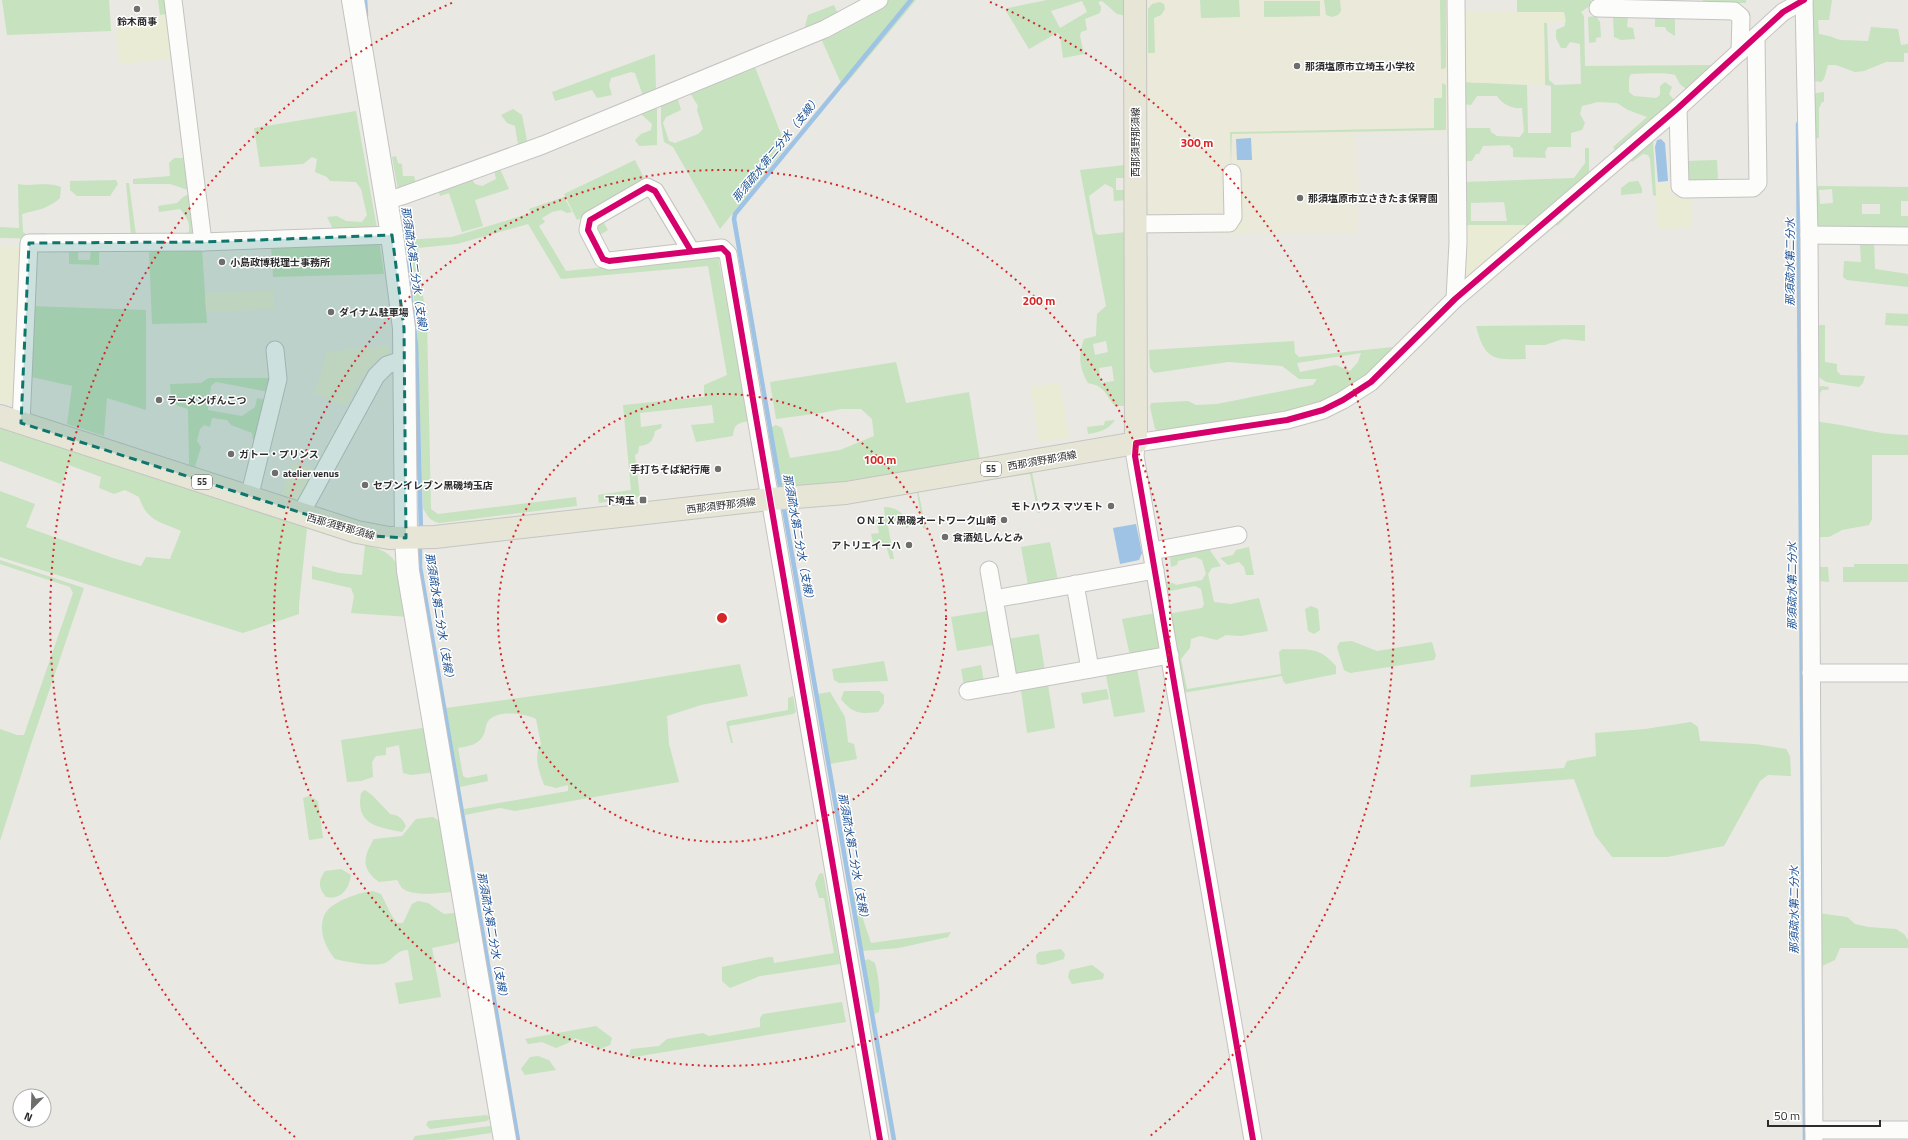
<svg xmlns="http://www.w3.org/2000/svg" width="1908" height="1140" viewBox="0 0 1908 1140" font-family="'Titillium Web','Noto Sans JP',sans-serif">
<rect width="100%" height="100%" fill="#e9e8e3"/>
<polygon fill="#ebe9da" points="1146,0 1447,0 1448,132 1356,133 1358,233 1245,233 1242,164 1233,164 1223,171 1223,214 1147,215"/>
<g fill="#c6e2bf" fill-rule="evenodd">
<polygon points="2,0 109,0 111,31 7,35"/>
<polygon points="158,0 164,0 166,14 160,15"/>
<polygon points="881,0 916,0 845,85 840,81 819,34"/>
<path d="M 1047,0 L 1126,0 L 1127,16 L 1117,14 L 1102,1 L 1098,2 L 1101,7 L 1100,13 L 1085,19 L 1087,30 L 1081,32 L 1080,36 L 1084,54 L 1063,58 L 1060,35 L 1057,33 L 1029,49 L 1006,11 L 1008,8 ZM 1082,1 L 1087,12 L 1060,28 L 1051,11 Z"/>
<polygon points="1200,0 1239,0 1240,17 1201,18"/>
<polygon points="1324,0 1340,0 1341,11 1338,15 1332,17 1326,15"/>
<polygon points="1440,0 1446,0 1446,67 1444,69 1441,69"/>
<path d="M 1517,0 L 1591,0 L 1591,5 L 1581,12 L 1584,16 L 1585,66 L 1711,65 L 1712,67 L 1686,89 L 1680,84 L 1675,75 C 1662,72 1646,74 1631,74 L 1629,78 L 1629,92 L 1634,96 L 1656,98 L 1660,95 L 1660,86 L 1665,82 L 1672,87 L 1669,94 L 1674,100 L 1615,150 L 1613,147 L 1647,117 L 1628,110 L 1617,103 L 1598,102 L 1582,106 L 1580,114 L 1585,123 L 1582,130 L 1571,133 L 1571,147 L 1548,147 L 1545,152 L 1546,158 L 1513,157 L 1513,149 L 1509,145 L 1483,146 L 1479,154 L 1476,154 L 1472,161 L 1466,161 L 1464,159 L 1464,128 L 1490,128 L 1491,132 L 1497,136 L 1520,137 L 1524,131 L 1522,108 C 1512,109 1502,104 1497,96 L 1477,96 L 1471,105 L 1464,104 L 1463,82 L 1527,85 L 1528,133 L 1551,133 L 1551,86 L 1545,85 L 1544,22 L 1547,22 L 1549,80 L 1555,85 L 1581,84 L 1580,44 L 1570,42 L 1566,48 L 1561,48 L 1556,38 L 1556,30 L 1565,26 L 1564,12 L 1517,12 Z"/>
<rect x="1703" y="0" width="43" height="3"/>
<polygon points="1812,0 1832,0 1829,20 1818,20 1819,34 1829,36 1840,40 1868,41 1871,27 1898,29 1901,45 1908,44 1908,53 1904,53 1904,62 1886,62 1864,71 1855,72 1836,65 1828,65 1824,79 1821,82 1815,81"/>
<polygon points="1264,1 1320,1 1320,16 1264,17"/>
<polygon points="1160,2 1164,4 1165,9 1161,15 1154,18 1155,53 1148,53 1148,9 1152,4"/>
<polygon points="834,5 838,14 804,30 808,15"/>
<polygon points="1596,16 1600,22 1601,37 1596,38 1596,42 1589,43 1588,17"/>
<polygon points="1655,16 1675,16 1675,36 1667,31 1665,27 1655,27"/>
<polygon points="1613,17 1628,17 1627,27 1633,28 1635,39 1621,40 1614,37"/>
<polygon points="655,54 656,90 643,96 635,73 631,72 611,78 609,85 612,95 597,98 592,90 555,101 552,92"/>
<polygon points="755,67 786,147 720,229 673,147 664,142 661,123 661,101 677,96 681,110 666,117 663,123 669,141 675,143 698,134 703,129 697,110 698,106 689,91"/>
<polygon points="1442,83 1446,85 1446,130 1232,134 1231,165 1230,132 1434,128 1434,98 1442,98"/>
<polygon points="1824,92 1824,102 1822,102 1819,108 1819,138 1813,139 1813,96 1816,93"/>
<polygon points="657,103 657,145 639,146 635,140 641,134 651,130 652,124 641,114 641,110"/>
<polygon points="513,109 522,115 527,141 518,145 515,126 507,123 501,115"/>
<polygon points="356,111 377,228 335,233 327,217 337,216 346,221 362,222 367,215 361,189 356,182 330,181 327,177 315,172 317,159 312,157 303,164 260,167 254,128"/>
<polygon points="1653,140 1656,196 1653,195 1650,159 1648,155 1643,154 1632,162 1630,159"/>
<path d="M 1585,148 L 1589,148 L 1589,172 L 1530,225 L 1465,225 L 1465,182 L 1574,178 L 1585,163 ZM 1504,202 L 1507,221 L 1471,221 L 1471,203 Z"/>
<polygon points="396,156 398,163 402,164 403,176 414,176 416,183 398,190 392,157"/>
<polygon points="174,158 183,158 188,190 170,184 133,184 133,179 170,176 169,163"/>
<polygon points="635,160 646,182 577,220 564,194"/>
<polygon points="1717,160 1718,181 1688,183 1685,161"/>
<path d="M 1125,165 L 1127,200 L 1114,201 L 1113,188 L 1105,184 L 1089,196 L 1095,232 L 1098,235 L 1126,232 L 1129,406 L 1115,406 C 1105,395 1106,386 1088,383 C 1079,367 1078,356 1084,339 L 1096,336 L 1097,314 L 1106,306 L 1080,170 ZM 1116,178 L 1124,178 L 1124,190 L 1116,190 ZM 1106,341 L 1108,352 L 1095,355 L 1093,344 ZM 1112,366 L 1114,381 L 1101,383 L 1099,368 Z"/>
<polygon points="500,169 509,189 475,200 483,226 462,232 449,193 440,196 438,190 471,178 475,184 482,186 496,179 494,170"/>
<polygon points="116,180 118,184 110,196 77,196 70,190 70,181"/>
<polygon points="1638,181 1642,188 1642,193 1621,195 1621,188 1629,182"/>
<polygon points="126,183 129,183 136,235 131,235"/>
<path d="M 18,184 C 32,187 48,181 61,187 L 60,198 C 48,209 37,210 22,214 L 23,232 L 26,234 L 46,233 L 47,239 L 0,238 L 0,227 L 19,228 Z"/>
<path d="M 1815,186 L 1908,187 L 1908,201 L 1901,201 L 1901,216 L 1908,216 L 1908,231 L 1814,227 ZM 1832,189 L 1833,203 L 1820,204 L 1819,190 ZM 1862,204 L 1880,204 L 1880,214 L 1862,214 Z"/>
<polygon points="1589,191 1592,194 1557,226 1554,223"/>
<path d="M 189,194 L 195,235 L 188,234 C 192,225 186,216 180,209 L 159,212 L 158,206 L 177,203 L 183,197 Z"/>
<path d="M 564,197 L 572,212 L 567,213 L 561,210 L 552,212 L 542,218 L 545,222 L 539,226 L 566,271 L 718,256 L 749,421 C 738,423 734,424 733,436 L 696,442 L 691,425 L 714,423 L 712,405 L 640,413 L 641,427 L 662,424 L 661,428 L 655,431 C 653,442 649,445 639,446 L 638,453 L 635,455 L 640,497 L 599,503 L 598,495 L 631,490 L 623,405 L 704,397 L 704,385 L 727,375 L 708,266 L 561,279 L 528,224 L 457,244 L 418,248 L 424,304 L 415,306 L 406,240 L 452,237 L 531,213 L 529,209 Z"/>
<polygon points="601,218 608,230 598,236 596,222"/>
<polygon points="1815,240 1874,240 1875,269 1908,274 1908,287 1847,280 1843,277 1844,261 1861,262 1860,245 1820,242 1815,245 1818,282 1815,282"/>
<polygon points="379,241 384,274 273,277 271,246"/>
<polygon points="69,247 78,247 78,260 90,260 91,248 99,248 99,265 69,264"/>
<polygon points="202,249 207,323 152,324 149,253 151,250"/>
<polygon points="30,306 146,310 146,410 107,398 104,436 67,424 72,386 27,376"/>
<polygon points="1886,313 1908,314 1908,326 1885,325"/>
<path d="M 427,322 L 431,509 L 438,514 L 576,497 L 577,506 L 440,523 C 430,521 428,517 423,508 L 417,325 Z"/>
<path d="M 1585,325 L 1585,341 L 1563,339 L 1545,345 L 1525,345 L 1526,359 C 1493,360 1485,360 1476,326 Z"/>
<polygon points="1817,325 1825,325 1825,362 1837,364 1837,371 1841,375 1865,376 1863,383 1859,387 1826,382 1816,375"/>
<path d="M 1294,341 L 1295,353 L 1299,357 L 1393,347 L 1366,376 L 1348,388 L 1303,413 L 1164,433 L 1155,429 L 1150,407 L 1151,403 L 1188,401 L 1196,405 L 1217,404 L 1313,385 L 1317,379 L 1299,379 L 1282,366 L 1228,362 L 1154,373 L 1150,368 L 1149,350 ZM 1361,353 L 1358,362 L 1350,371 L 1336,365 L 1300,372 L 1297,363 Z"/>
<polygon points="896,362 906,403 969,392 980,460 834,483 797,486 778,485 769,440 768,429 776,425 782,428 790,458 840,450 874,436 872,419 861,409 841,409 821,413 776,419 770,382"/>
<polygon points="208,378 272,378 269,392 216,382 211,386 208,410 242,416 255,407 257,398 267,400 254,447 252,433 231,425 227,420 212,418 210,427 204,425 200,429 197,441 201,447 195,467 189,465 188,409 178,406 171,400 170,384 201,383"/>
<path d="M 1822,386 L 1829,387 L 1828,390 L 1822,390 L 1820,393 L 1818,420 L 1820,422 C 1849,425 1878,435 1908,435 L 1908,455 L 1872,455 L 1872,519 L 1869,525 L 1842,530 L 1829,537 L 1817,537 L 1818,387 Z"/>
<path d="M 1115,420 C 1108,430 1100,432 1088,434 L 1087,427 L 1104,425 L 1105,421 Z"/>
<path d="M 0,425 L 307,528 L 299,604 L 299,614 L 243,633 L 0,557 L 0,491 L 35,504 L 26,527 L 113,558 L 141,566 L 146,557 L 170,559 L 181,531 C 160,521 147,522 139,497 L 125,490 L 114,494 L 99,488 L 101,477 L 69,465 L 61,484 L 0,461 Z"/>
<polygon points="1032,472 1040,513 1038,513 1030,474 994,479 994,477"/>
<polygon points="918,490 926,529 923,528 917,493 901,495 901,493"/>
<path d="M 884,507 C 897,507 906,514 909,527 L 906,528 L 905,519 L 890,522 L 888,526 L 894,559 L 890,559 L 886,545 L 874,546 L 871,534 L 879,533 L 877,524 L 868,526 L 868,521 L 885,518 Z"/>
<polygon points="1050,542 1058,580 1028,585 1021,547"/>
<path d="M 365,545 C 407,553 402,582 409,617 L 351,613 L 354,596 L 351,588 L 312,579 L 312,566 L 339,573 L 362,575 Z"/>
<polygon points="1249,547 1254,575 1246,575 1244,567 1239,562 1228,565 1220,558 1233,555 1236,550"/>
<path d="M 1209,549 L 1221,566 L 1212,568 L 1208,574 L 1214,602 L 1231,604 L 1259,598 L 1268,631 L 1241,636 L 1226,635 L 1217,640 L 1200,636 L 1191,639 L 1190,648 L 1181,659 L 1187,689 L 1281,674 L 1279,652 L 1282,649 C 1307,650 1318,645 1336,666 L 1336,674 L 1286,684 L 1283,681 L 1282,676 L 1183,693 L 1167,614 L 1202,608 L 1204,604 L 1201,589 L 1195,586 L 1165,592 L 1159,564 L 1163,564 L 1167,584 L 1173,583 L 1176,585 L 1202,580 L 1206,574 L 1202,560 L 1195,557 L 1178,561 L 1177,565 L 1171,567 L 1170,555 Z"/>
<polygon points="0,560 84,588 31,744 0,841 0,729 17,735 24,735 73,593 70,587 0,564"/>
<polygon points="1854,564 1908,564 1908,582 1843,582 1843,567 1854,567"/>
<polygon points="1818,567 1828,567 1829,582 1818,581"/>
<polygon points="1311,606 1318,609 1320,630 1314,634 1308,631 1305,609"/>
<polygon points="988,611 994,645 957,651 951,617"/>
<polygon points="1156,613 1162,641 1156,650 1130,656 1122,619"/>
<polygon points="1039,634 1045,671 1018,675 1012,669 1007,639"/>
<polygon points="1352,641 1377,651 1432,642 1436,656 1434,660 1350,673 1344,670 1337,647 1340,642"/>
<polygon points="884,661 888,681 839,683 834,680 832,669"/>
<path d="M 740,664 L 748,696 L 701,705 L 667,716 L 669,744 L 679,782 L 515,811 L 500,808 L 465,815 L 464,809 L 568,791 L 568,785 L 556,788 L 544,785 C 539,771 533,757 541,744 L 536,719 C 525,713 498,710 489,720 C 485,725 486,728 484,734 C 479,745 469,746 458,748 L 463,776 L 467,778 L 487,774 L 488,781 L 460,787 L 446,708 L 605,686 Z"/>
<polygon points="981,665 984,682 964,686 961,669"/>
<polygon points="1137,669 1145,712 1114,717 1106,675"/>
<polygon points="1048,685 1055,728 1027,733 1021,690"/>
<polygon points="1107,689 1109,699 1083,704 1081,693"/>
<path d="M 844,691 L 879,691 L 884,695 L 884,703 L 878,712 C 860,714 853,714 841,699 Z"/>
<polygon points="830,692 845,717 848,742 854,744 857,759 830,764 818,694"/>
<polygon points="793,696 796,712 793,714 729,726 733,743 731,743 726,723 728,721 788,710 788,698"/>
<polygon points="1691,722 1698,727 1700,741 1755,744 1786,749 1790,756 1791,776 1768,775 1760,781 1724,846 1667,857 1612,857 1595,835 1574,779 1470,787 1471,775 1564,768 1567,761 1596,756 1595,733 1645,729"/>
<polygon points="429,727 436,772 411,775 403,773 399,745 386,748 386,755 376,756 372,762 373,777 361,781 347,782 341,740"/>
<path d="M 365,790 L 372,795 L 390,814 C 399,815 402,818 406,826 L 402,832 C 378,827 355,825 361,793 Z"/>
<polygon points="309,796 318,801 323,838 309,840 303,798"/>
<path d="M 433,817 L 444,824 L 452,892 C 439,893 412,897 402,888 C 400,886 399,882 397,880 L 379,882 C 361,869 363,857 374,839 L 402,836 L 416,819 Z"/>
<path d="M 341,869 L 351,875 C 349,889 341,900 326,897 C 318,887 318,881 325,871 Z"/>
<polygon points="823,873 840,964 760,976 730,988 722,981 722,967 769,957 773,957 774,963 834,953 824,898 819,898 815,884 819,874"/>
<path d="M 373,891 L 381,894 L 392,916 L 397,923 L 403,923 L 412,904 L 418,901 L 428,903 L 444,914 L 462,912 L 465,937 L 456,943 L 432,948 L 441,997 L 399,1004 L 395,983 L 413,980 L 408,950 C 397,950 395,957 387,962 C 377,968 347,962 335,959 C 326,948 318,931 324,916 C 329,902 360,892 373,891 Z"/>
<polygon points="853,897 859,897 863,919 871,943 951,932 948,937 899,948 862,951"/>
<polygon points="1818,913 1847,917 1855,924 1868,927 1896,929 1904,934 1908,940 1908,948 1840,948 1835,960 1820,967"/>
<polygon points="1061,949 1065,954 1064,959 1043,965 1037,964 1036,955 1039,952"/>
<path d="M 868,959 L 875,963 C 879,979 881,996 879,1012 L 874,1014 L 864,961 Z"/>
<polygon points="1092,965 1104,974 1103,979 1072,984 1068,977 1070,970"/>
<polygon points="842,1002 846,1022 628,1058 631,1049 659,1046 667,1039 703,1033 709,1036 760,1027 760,1018 763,1014"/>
<path d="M 596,1026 L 612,1038 L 610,1045 L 600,1049 C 591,1043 584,1042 575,1038 L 568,1043 L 556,1048 L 542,1042 L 528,1044 L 525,1039 Z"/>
<polygon points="538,1056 549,1060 556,1070 525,1075 521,1069 530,1057"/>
<polygon points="487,1115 490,1118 487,1121 430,1129 426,1125 428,1121"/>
<polygon points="490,1126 492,1129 491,1133 444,1140 413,1140 415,1136"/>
</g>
<g fill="#eaebd4">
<polygon points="1463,12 1564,12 1566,22 1544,23 1545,85 1463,82"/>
<polygon points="166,16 171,59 119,64 115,21"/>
<polygon points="1234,164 1242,164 1245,233 1148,233 1147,215 1223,214 1223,170"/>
<polygon points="1656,184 1670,184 1670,196 1691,195 1691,228 1657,229"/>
<polygon points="1465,225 1530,225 1466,279"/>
<polygon points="0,246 22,247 16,406 0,401"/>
<polygon points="273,290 274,309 206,312 205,293"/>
<path d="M 390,345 L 390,356 C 366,363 358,386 346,406 L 314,394 L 327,352 Z"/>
<polygon points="1060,383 1069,438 1039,442 1031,386"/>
<polygon points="293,462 317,470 300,504 281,497"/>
</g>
<g fill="#9ec3e4">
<polygon points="1251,138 1252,160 1237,160 1236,139"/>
<polygon points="1661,139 1665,143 1668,181 1658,182 1655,147 1657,140"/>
<polygon points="1136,524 1142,553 1139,560 1120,564 1113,528"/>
</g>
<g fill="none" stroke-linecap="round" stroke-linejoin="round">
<g stroke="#9ec3e4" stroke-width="4.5">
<polyline points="365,0 366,15"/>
<polyline points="1798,124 1805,1140"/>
<polyline points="406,257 416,345 421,533"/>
<polyline points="781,492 734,219 735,214 911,0"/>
<polyline points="783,503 894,1140"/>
<polyline points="420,544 420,567 518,1140"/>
</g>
<defs>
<g id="street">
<polyline points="173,0 203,242"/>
<polyline points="1804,0 1809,235 1814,1140"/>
<polyline points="1598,8 1734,11 1741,17 1740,52"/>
<polyline points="1678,108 1680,186 1684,189 1753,188 1758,183 1756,38"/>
<polyline points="386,201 402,196 543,145 825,29 879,0"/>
<polyline points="1135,224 1229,223 1233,217 1232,173"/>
<polyline points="1809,235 1908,236"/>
<polyline points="691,251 655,191 647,187 590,220 588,230 603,259 609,261 722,248 728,254 880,1140"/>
<polyline points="1455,299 1458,243 1456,0"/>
<polyline points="21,423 29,243 203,242 392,235"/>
<polyline points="249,498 278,379 275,350"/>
<polyline points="300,515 376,376 387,365 405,359"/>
<polyline points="1152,551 1238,535"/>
<polyline points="989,570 1009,684"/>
<polyline points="1075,584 1090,669"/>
<polyline points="994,599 1155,570"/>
<polyline points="1811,673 1908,673"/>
<polyline points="968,691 1170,655"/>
<polyline points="1814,1130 1908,1130"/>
<polyline points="1253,1140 1135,456 1136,443 1287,420 1323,410 1343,400 1371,382 1455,299 1678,108 1783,12 1804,0"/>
</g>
<polyline id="secondary" points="353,0 392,235 404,328 406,538 408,571 505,1140"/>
<polyline id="primary" points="0,416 357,532 389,538 435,537 771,499 846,493 1136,443 1135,0"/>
</defs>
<use href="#street" stroke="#c4c3c2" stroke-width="19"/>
<use href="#secondary" stroke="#c4c3c2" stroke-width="24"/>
<use href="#primary" stroke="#c5c5c2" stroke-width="24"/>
<use href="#street" stroke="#fcfcfb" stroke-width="17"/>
<use href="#secondary" stroke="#fcfcfb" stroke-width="22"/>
<use href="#primary" stroke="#e6e5d6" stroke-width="22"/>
<defs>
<g id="cycleway">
<polyline points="691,251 655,191 647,187 590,220 588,230 603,259 609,261 722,248 728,254 880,1140"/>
<polyline points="1253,1140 1135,456 1136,443 1287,420 1323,410 1343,400 1371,382 1455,299 1678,108 1783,12 1804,0"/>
</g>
</defs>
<use href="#cycleway" stroke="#fff" stroke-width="8"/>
<use href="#cycleway" stroke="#d6006c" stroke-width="6"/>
</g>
<path fill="#0f766e" fill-opacity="0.2" stroke="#0f766e" stroke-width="3" stroke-dasharray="8 5" stroke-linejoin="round" d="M 392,235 L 404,328 L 406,538 L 374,536 L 21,423 L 29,243 L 203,242 Z"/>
<g fill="none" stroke="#d62828" stroke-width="2" stroke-dasharray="2 4">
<circle cx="722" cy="618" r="224"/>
<circle cx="722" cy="618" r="448"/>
<path d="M295 1137A672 672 0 0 1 454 2M990 2A672 672 0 0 1 1149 1137"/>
</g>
<g fill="#6e6e6c" stroke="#fff" stroke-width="1.5">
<circle cx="137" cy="9" r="4"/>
<circle cx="1297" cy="66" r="4"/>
<circle cx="1300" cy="198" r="4"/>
<circle cx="222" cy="262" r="4"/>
<circle cx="331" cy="312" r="4"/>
<circle cx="159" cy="400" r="4"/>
<circle cx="231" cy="454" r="4"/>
<circle cx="718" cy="469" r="4"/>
<circle cx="275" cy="473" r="4"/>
<circle cx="365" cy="485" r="4"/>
<rect x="639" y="496" width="8" height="8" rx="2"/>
<circle cx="1111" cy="506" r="4"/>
<circle cx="1004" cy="520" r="4"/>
<circle cx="945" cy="537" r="4"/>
<circle cx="909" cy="545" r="4"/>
</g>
<g text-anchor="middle" stroke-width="3" stroke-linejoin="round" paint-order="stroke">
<g fill="#fff" stroke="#6b6b6b" stroke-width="1">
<rect x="981" y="462" width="20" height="14" rx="3"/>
<rect x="192" y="475" width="20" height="14" rx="3"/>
</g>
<g font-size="9" font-weight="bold" fill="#2c2c2c">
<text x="991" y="472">55</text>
<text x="202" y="485">55</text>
</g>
<g font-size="10" font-weight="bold" fill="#2c2c2c" stroke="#fff" text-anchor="start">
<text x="137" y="25" text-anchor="middle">鈴木商事</text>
<text x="1305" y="70">那須塩原市立埼玉小学校</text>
<text x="1308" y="202">那須塩原市立さきたま保育園</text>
<text x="230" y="266">小島政博税理士事務所</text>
<text x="339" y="316">ダイナム駐車場</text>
<text x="167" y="404">ラーメンげんこつ</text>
<text x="239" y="458">ガトー・プリンス</text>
<text x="710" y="473" text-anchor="end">手打ちそば紀行庵</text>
<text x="283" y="477">atelier venus</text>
<text x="373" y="489">セブンイレブン黒磯埼玉店</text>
<text x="635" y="504" text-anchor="end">下埼玉</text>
<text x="1103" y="510" text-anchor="end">モトハウス マツモト</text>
<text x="996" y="524" text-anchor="end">ＯＮＩＸ黒磯オートワーク山崎</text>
<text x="953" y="541">食酒処しんとみ</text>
<text x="901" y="549" text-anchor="end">アトリエイーハ</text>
</g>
<g font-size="10" fill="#2c2c2c" stroke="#fff">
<text transform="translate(1135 142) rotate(-90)" y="4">西那須野那須線</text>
<text transform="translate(1042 460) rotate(-10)" y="4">西那須野那須線</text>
<text transform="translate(721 505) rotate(-7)" y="4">西那須野那須線</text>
<text transform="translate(341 526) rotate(16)" y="4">西那須野那須線</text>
</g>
<g font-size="11" font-style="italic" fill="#1b4f92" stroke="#fff">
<text transform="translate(776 149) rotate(-51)" y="4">那須疏水第二分水（支線）</text>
<text transform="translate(1790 262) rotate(-90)" y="4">那須疏水第二分水</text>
<text transform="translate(415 272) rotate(82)" y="4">那須疏水第二分水（支線）</text>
<text transform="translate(799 539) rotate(80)" y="4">那須疏水第二分水（支線）</text>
<text transform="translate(1792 586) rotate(-90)" y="4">那須疏水第二分水</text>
<text transform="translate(440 618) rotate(81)" y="4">那須疏水第二分水（支線）</text>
<text transform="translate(854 858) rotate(80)" y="4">那須疏水第二分水（支線）</text>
<text transform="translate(1794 910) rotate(-90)" y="4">那須疏水第二分水</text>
<text transform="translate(493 937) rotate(80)" y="4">那須疏水第二分水（支線）</text>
</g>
</g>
<circle cx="722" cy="618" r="6" fill="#d62828" stroke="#fff" stroke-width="2"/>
<g font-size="12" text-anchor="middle" font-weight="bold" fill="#d62828" stroke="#fff" stroke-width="3" stroke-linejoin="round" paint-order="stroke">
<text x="1197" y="147">300 m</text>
<text x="1039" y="305">200 m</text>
<text x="880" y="464">100 m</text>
</g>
<g transform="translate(32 1108) rotate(203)"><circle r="19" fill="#ffffff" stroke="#ababab"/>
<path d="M0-3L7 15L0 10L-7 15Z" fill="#6e6e6c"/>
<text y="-6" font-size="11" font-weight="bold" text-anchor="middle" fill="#2c2c2c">N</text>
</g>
<path d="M1768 1120v6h112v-6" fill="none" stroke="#2c2c2c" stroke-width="2"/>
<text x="1774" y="1120" font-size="12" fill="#2c2c2c" stroke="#ffffff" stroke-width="3" paint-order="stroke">50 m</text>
</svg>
